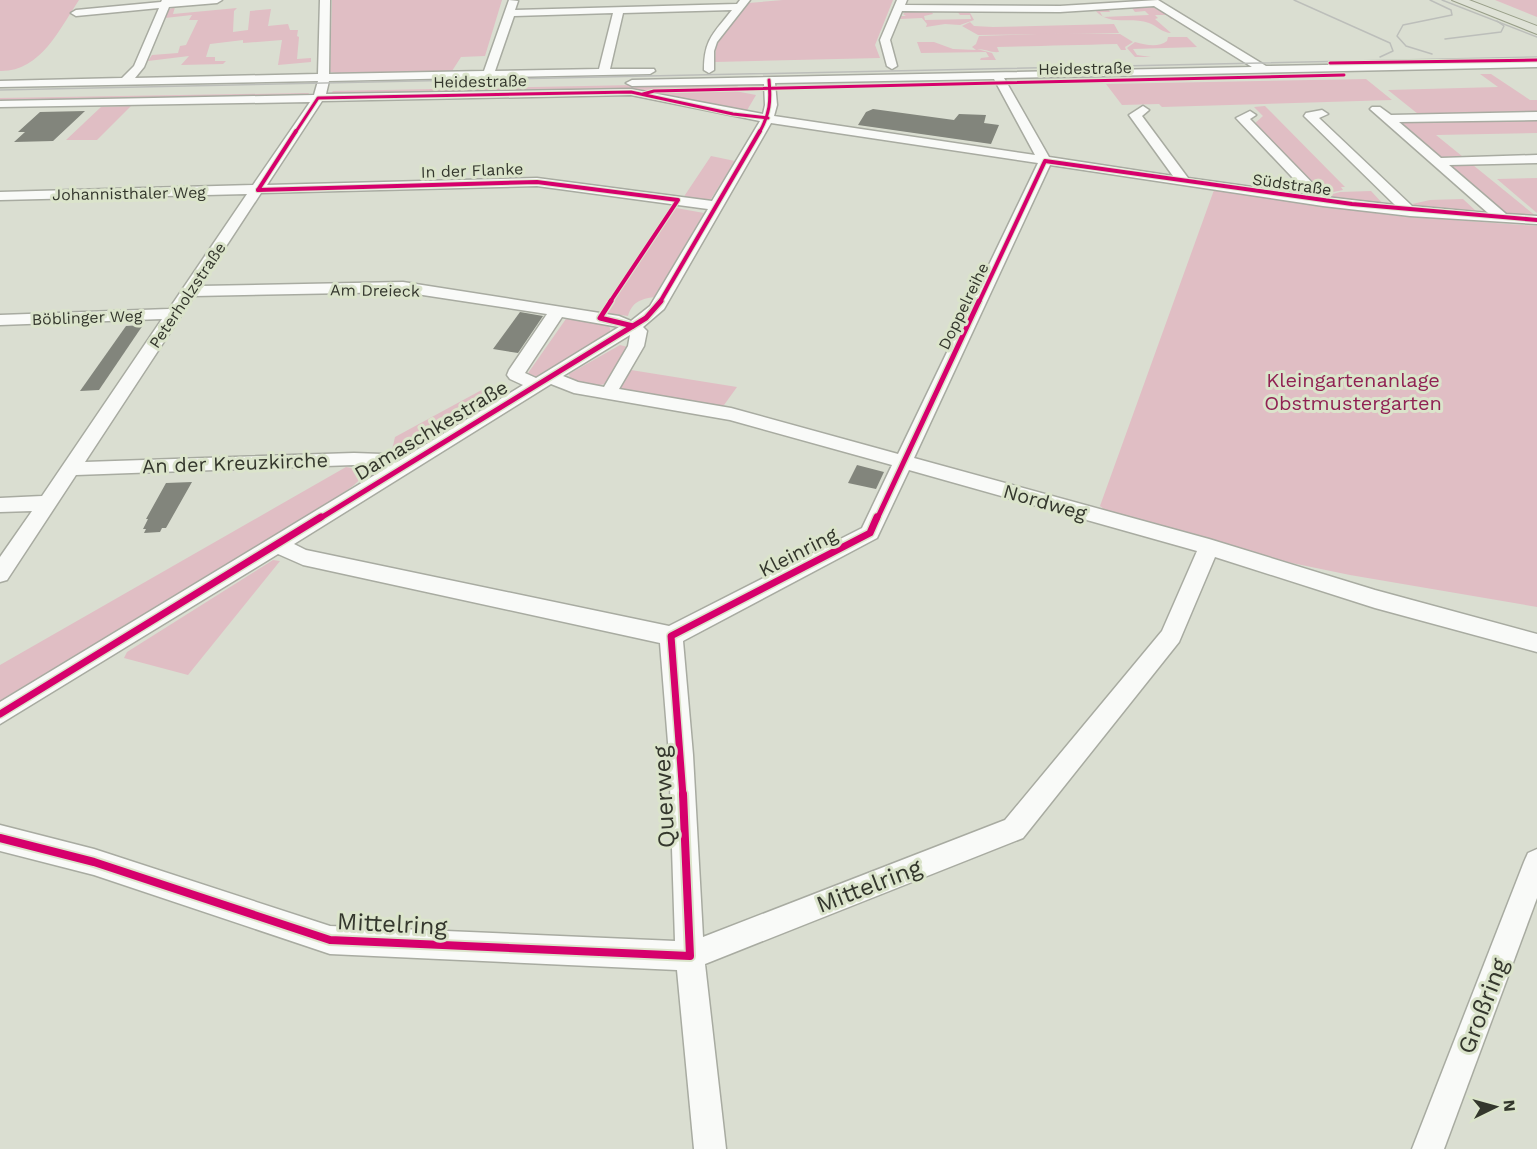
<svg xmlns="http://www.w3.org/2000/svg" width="1537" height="1149" viewBox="0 0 1537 1149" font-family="'Work Sans',sans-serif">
<rect width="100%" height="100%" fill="#daded1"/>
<g fill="#e0bec4">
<path d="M 0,0 L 79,0 C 59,30 40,72 0,71 Z"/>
<polygon points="332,0 502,0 485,56 461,57 452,71 337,73 330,72"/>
<polygon points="783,0 893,0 875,45 880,58 715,62 716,41 748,3"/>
<polygon points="1495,0 1537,0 1537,17"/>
<polygon points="175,7 173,14 237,8 234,11 233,32 248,30 250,11 271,9 268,26 288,24 290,30 298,30 297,36 299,37 297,59 311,58 311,62 278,65 282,40 243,43 243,40 210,44 206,57 215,57 215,61 226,61 223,64 181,65 189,56 148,61 152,55 178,53 180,46 186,45 198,20 189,20 192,15 165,18 168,10"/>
<path d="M 1153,7 L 1176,19 L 1171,19 L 1167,15 L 1155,15 L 1158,18 L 1155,19 L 1171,33 C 1163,33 1157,26 1149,23 C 1130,16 1109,27 1095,10 L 1108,9 L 1110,12 L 1100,12 L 1103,17 L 1149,15 L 1145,11 L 1135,12 L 1132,8 Z"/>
<polygon points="907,11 931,11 933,14 924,16 925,20 971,19 970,15 960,15 957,11 969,11 974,20 960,25 945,24 926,27 927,24 922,18 900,19 901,16 906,16 903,14"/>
<polygon points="970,22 974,26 993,27 1114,24 1119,33 978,35 962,26"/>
<path d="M 1066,33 L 1120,34 L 1133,42 L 1125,47 L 1126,50 L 1121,50 L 1117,44 C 1075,45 1038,46 997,47 L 999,52 C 992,53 985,49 977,49 L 992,53 L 996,60 L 980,60 L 981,58 L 989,57 L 986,52 L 921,53 L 917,42 L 934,42 L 953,49 L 976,50 L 972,47 L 976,44 L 979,36 Z"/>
<path d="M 1168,37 L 1187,37 L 1197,47 L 1133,49 L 1137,55 L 1151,57 L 1135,57 L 1127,48 L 1135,42 C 1146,45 1158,48 1167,41 Z"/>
<polygon points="1480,74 1491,74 1530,100 1537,100 1537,133 1436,135 1537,217 1503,218 1387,119 1423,118 1388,90 1498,87"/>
<polygon points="1366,79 1392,100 1162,107 1159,104 1122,105 1106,84"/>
<polygon points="737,83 738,88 329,96 333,91"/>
<polygon points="735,91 756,95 746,112 654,93"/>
<polygon points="309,93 307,97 0,102 0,98"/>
<polygon points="131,106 97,140 66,140 101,107"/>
<polygon points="1265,106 1345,187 1341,187 1343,190 1324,194 1315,188 1253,125 1263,116 1254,107"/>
<polygon points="711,156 735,161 711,199 703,201 683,198"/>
<polygon points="1537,178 1537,213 1497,179"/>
<polygon points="1214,190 1398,216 1537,226 1537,607 1350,575 1253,555 1111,515 1100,506"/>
<polygon points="1371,191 1384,205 1338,199 1329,195 1340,192"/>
<polygon points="1463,199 1477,212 1424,208 1412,204 1430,200"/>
<path d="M 676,208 L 704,213 L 654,297 C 641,299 632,302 628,316 L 606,313 Z"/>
<polygon points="568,316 608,325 610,328 610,334 538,378 526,376"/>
<path d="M 620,345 L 628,347 L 605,384 C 594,387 580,385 570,379 L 569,374 Z"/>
<polygon points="631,370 737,387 724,405 714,407 624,391 620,389"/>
<polygon points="489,386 500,387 494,394 432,430 439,437 412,453 393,454 392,450 395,437"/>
<path d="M 346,467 L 362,470 C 362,486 344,488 337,500 L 0,705 L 0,665 Z"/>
<polygon points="273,560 280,561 188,675 124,658 127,652"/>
</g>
<g fill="#82857c">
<polygon points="873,109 954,120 959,114 986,115 984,123 999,125 991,144 858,125 866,112"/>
<polygon points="85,111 53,141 14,142 25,132 18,132 19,131 40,112"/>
<polygon points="520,312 543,316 518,353 493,349"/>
<polygon points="143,325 99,390 80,391 126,326"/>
<polygon points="857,465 884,472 876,489 848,483"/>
<polygon points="192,482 166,528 162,528 160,532 144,533 146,529 143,529 148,519 146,519 166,483"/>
</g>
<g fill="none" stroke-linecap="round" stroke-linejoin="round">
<defs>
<g id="minor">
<path d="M 162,0 L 222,0 L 217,3 L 169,7 L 144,67 L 135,78 L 318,74 L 320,0 L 330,0 L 329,74 L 484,71 L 509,0 L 518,1 L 515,10 L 737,4 L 740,0 L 750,0 L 717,42 L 714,51 L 714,70 L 709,73 L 704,70 C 704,39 714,33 732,10 L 623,13 L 610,69 L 654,69 L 655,71 L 650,74 L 329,81 L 326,94 L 631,89 L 763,114 L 765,105 L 764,84 L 632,86 L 626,83 L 632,80 L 1252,67 L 1154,6 L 1060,12 L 902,11 L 890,40 L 897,66 L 892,69 L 887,66 L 880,40 L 897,0 L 907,0 L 905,5 L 1060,6 L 1158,0 L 1266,66 L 1537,61 L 1537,67 L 1004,78 L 1049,157 L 1173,176 L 1129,115 L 1143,106 L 1149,110 L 1142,116 L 1188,178 L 1309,195 L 1236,118 L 1250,111 L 1256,115 L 1250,119 L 1326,197 L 1395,205 L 1304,116 L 1306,113 L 1322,110 L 1328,114 L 1319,118 L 1412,206 L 1488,213 L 1370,109 L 1372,107 L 1380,107 L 1391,115 L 1537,112 L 1537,120 L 1399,122 L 1441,158 L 1537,155 L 1537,163 L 1449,165 L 1506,214 L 1537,216 L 1537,224 L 1410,216 L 1323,206 L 1050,165 L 914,458 L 1209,539 L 1375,590 L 1537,634 L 1537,652 L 1375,608 L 1215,557 L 1179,642 L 1023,838 L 705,964 L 726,1149 L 694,1149 L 677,970 L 330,954 L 94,875 L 0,851 L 0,825 L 94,849 L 330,926 L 675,941 L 669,755 L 660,643 L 303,565 L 278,554 L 0,724 L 0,702 L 383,470 L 378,466 L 354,465 L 76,475 L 7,580 L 0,582 L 0,557 L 32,511 L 0,512 L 0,498 L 42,496 L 162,319 L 0,325 L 0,315 L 169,309 L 247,194 L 0,200 L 0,192 L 253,185 L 310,102 L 0,107 L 0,101 L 314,95 L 318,81 L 0,87 L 0,81 L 122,78 L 134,66 L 159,8 L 76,16 L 71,13 L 76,10 L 161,2 ZM 613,13 L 599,69 L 495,71 L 514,16 ZM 994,79 L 1035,155 L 774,116 L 777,105 L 775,83 ZM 631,95 L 760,121 L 712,201 L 537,178 L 267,185 L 322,101 ZM 771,123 L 1038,163 L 898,454 L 731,408 L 619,389 L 644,346 L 647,331 L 643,327 L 664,309 ZM 537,186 L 708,209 L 650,306 L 631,321 L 619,316 L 403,282 L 200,286 L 261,193 ZM 403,292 L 547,314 L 509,370 L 507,375 L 510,379 L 523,385 L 397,462 L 382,454 L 354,453 L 85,462 L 194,296 ZM 562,317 L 619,327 L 536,378 L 525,373 ZM 630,335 L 628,346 L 604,387 L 578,382 L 563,376 ZM 551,384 L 574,393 L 730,420 L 892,465 L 862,528 L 669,626 L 306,550 L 294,544 ZM 909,470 L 1197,551 L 1162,631 L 1005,820 L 703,937 L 693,755 L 683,641 L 877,538 Z"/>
<polygon points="1537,849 1537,898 1444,1149 1412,1149 1524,862 1528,853"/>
</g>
<polygon id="major" points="1452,0 1469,0 1537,26 1537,34"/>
</defs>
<use href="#minor" stroke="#a8aba1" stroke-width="3"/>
<use href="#major" stroke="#999f89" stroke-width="2"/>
<use href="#minor" fill="#f9faf8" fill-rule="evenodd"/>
<use href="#major" fill="#dfe2d7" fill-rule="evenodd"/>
<g stroke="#bcbeba" stroke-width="1.5">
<polyline points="1294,0 1390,43 1393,51 1380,57"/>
<polyline points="1430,0 1451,10 1452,15 1403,25 1397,36 1406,46 1432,54"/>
<polyline points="1442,0 1537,37"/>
<polyline points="1445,39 1501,32 1504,26 1497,21"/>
<polyline points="0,90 1537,57"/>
</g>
<defs>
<g id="cycleway-far4">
<polyline points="1330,63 1537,60"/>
<polyline points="643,94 654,91 1344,75"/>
<polyline points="295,133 318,98 631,92 733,114 768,118"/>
<path d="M 759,133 C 770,114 771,101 769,80"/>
</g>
<g id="cycleway-far3">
<polyline points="258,190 537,182 678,200 610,302"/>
<polyline points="258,190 296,131"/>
<polyline points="660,302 760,131"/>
<polyline points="979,302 1045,161 1352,204 1537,220"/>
</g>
<g id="cycleway-far2">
<polyline points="611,301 600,318 633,326"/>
<polyline points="319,519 646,318 661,301"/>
<polyline points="877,519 979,301"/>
</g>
<g id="cycleway-far1">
<polyline points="0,714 321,517"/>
<polyline points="683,796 671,636 870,533 877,517"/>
</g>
<polyline id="cycleway" points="0,838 94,862 330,940 690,956 683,794"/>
</defs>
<use href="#cycleway-far4" stroke="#dbe4cb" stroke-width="5"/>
<use href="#cycleway-far3" stroke="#dbe4cb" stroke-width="6"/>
<use href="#cycleway-far2" stroke="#dbe4cb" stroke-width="8"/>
<use href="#cycleway-far1" stroke="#dbe4cb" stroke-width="10"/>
<use href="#cycleway" stroke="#dbe4cb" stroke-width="12"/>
<use href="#cycleway-far4" stroke="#d6006c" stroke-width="3"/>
<use href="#cycleway-far3" stroke="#d6006c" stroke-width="4"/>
<use href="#cycleway-far2" stroke="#d6006c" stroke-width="5"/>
<use href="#cycleway-far1" stroke="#d6006c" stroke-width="7"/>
<use href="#cycleway" stroke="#d6006c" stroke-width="8"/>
</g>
<g text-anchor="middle" stroke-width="6" stroke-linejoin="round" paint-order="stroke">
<g font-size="16" fill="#34372d" stroke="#dbe4cb">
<text transform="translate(1085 68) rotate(-1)" y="6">Heidestraße</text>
<text transform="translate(480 81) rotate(-1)" y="6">Heidestraße</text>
<text transform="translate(472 170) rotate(-2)" y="6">In der Flanke</text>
<text transform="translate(1292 184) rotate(8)" y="6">Südstraße</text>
<text transform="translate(129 193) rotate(-1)" y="6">Johannisthaler Weg</text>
<text transform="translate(375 290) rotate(1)" y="6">Am Dreieck</text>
<text transform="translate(187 295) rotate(-56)" y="6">Peterholzstraße</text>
<text transform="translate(963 306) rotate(-64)" y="6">Doppelreihe</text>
<text transform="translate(87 317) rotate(-2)" y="6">Böblinger Weg</text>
</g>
<g font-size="20" fill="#902253" stroke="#dbe4cb">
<text x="1353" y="387">Kleingartenanlage<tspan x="1353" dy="23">Obstmustergarten</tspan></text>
</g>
<g font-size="20" fill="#34372d" stroke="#dbe4cb">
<text transform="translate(431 430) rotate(-31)" y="7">Damaschkestraße</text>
<text transform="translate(235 463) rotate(-2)" y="7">An der Kreuzkirche</text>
<text transform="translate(1045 502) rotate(16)" y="7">Nordweg</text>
<text transform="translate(798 552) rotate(-27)" y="7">Kleinring</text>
</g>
<g font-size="24" fill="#34372d" stroke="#dbe4cb">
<text transform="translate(664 797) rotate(-93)" y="8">Querweg</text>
<text transform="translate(869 886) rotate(-21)" y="8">Mittelring</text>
<text transform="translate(392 924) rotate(3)" y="8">Mittelring</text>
<text transform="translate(1483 1006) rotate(-69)" y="8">Großring</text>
</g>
</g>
<g transform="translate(1495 1107) rotate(85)" stroke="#dbe4cb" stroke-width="4.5" paint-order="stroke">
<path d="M0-4.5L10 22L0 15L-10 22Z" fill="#34372d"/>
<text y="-9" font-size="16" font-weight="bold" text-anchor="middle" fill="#34372d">N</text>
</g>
</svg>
